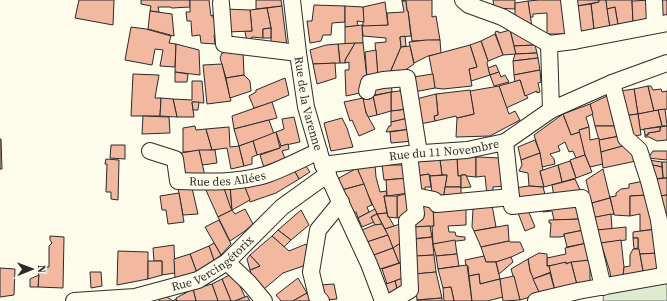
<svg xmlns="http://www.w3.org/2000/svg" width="667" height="301" viewBox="0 0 667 301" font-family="'Source Serif 4',serif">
<rect width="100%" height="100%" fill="#fdfbea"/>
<polygon fill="#deebd1" stroke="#74746e" points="667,282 667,301 603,301 604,290"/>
<g fill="#f2b8a0" stroke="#2b2b2b">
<polygon points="79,0 114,0 113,25 75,18"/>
<polygon points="141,0 190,0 190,7 172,8 170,7 158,7 159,12 150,11 151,6 141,4"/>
<polygon points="190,0 209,0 211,16 213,15 213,18 215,17 216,34 214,35 215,44 201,43 200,35 192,36 191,21 187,21 186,12 190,12"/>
<polygon points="256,0 281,0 282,6 256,9"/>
<polygon points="402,0 432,0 432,17 436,16 440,40 412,41 408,11 407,11 406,1 402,1"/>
<polygon points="493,0 515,0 515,9 494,8"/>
<polygon points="539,0 568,0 567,34 547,34 547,13 533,14 533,17 530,17 528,1"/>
<polygon points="576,0 599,0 599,2 577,6"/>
<polygon points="599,0 606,0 610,27 594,30 591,4 599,2"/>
<polygon points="606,0 632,0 633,23 618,25 615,7 607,9"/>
<polygon points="651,0 651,20 633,23 632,1"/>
<polygon points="657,0 667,0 667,17 660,18"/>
<polygon points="402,1 406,1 407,11 408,11 411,36 400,37 401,47 389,75 378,77 375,43 386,42 386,38 363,36 362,25 388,25 387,13 404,12"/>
<polygon points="528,1 532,27 515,19 515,3"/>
<polygon points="385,2 388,25 363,26 363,7"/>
<polygon points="591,4 594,30 579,32 577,6"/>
<polygon points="314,5 345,6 345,22 332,23 331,35 323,35 321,41 310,43 307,21 312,21"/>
<polygon points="282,6 287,47 271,46 271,28 267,8"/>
<polygon points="345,6 363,7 364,22 357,21 358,26 345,27"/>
<polygon points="615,7 618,25 610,27 607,9"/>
<polygon points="267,8 271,28 263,29 263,38 252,37 249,40 246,37 245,31 252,31 250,10"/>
<polygon points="225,9 250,10 252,31 227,32"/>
<polygon points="150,11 172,14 174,36 148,29"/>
<polygon points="362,25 363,43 345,44 345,27"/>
<polygon points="131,27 146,29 171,36 169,43 176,44 175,67 160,66 163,50 155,49 152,65 125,60"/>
<polygon points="271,28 271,38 263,38 263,29"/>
<polygon points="510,30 535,45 514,46"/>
<polygon points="510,30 516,54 503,55 495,32 498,31 499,33"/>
<polygon points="495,34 503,55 488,61 481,41"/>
<polygon points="405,36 406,46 401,47 400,37"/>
<polygon points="426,40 440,40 441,53 428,56 414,63 409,42"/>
<polygon points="481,41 488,61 487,63 490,75 471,81 469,69 477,67 470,45"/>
<polygon points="355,43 363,43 367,78 365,92 346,96 345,70 349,70 349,62 345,63 345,60"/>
<polygon points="355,43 345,60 345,63 340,63 338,44"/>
<polygon points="176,44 199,50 200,75 175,72"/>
<polygon points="338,44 340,63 313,64 310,50 326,45"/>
<polygon points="470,45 477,67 469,69 472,86 443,89 435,88 429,56"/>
<polygon points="535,45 537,53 516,54 514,46"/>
<polygon points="410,46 414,64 401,73 389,75 401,47"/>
<polygon points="376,50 378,77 367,78 365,52"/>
<polygon points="232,51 243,51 244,75 226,78 220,58 222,53"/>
<polygon points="537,53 538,58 513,61 515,54"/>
<polygon points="538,58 540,70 514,75 513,61"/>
<polygon points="335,63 336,78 317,84 313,64"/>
<polygon points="222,64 231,101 207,104 203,65"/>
<polygon points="496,65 499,72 490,75 488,68"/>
<polygon points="540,70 541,82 538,83 540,92 537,93 537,91 525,96 520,80 515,82 514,75"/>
<polygon points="175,72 188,74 187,82 175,82"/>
<polygon points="499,72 501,77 505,75 509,82 494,86 490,75"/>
<polygon points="133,74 159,75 155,98 161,98 160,116 131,116"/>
<polygon points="433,74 435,88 414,92 413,77"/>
<polygon points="244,75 250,81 251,91 230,98 226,78"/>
<polygon points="285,78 289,95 265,105 254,108 249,96 256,92 256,90"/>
<polygon points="520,80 525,96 526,95 528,98 506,108 499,86"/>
<polygon points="192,81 202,81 204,103 192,102 194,117 177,117 173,99 192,100"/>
<polygon points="391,82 392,92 375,95 372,85"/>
<polygon points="499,86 509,114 515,111 520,120 490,136 456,137 457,118 474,114 470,91"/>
<polygon points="648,86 654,111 638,114 634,89"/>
<polygon points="648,86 651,86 653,90 661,89 662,92 667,91 667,109 654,111"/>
<polygon points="400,89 405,89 410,106 401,110 391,111 391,92 400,91"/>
<polygon points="634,89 638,114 622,116 620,91"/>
<polygon points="470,90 474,114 457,118 456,116 435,121 434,116 438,115 436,94"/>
<polygon points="391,92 391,111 377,115 373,96"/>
<polygon points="436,94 438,115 434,116 435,121 420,124 416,99"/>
<polygon points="609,95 617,126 595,126 590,104"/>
<polygon points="373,96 377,115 368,117 364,107 363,98"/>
<polygon points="161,98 173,99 177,117 160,116"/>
<polygon points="363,98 366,113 375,129 359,136 352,120 350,121 344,102"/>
<polygon points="192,102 199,102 198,110 193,110"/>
<polygon points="272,102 277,118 234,129 232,116"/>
<polygon points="590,104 593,114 586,117 589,127 579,130 580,132 571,135 563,114"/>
<polygon points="410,106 413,117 391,122 391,111 401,110"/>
<polygon points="665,109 667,126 662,126 658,110"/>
<polygon points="658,110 662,126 640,130 638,114"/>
<polygon points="563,114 571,135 580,132 585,155 576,158 573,151 569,152 565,142 558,146 560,151 550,154 554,159 555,164 542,167 540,153 534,135"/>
<polygon points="638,114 641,135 631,136 622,116"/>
<polygon points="143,116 169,117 170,133 142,134"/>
<polygon points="294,117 300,142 281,146 276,132 284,129 282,119"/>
<polygon points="413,117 411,129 386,132 389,126 391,126 391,122"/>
<polygon points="342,118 347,128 353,147 331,151 324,123"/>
<polygon points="269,120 274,134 239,146 234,129"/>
<polygon points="195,126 196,130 206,129 212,150 183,152 183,128"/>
<polygon points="595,126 617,126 620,136 599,140"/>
<polygon points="667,126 667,140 657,141 649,137 645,137 645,135 648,135 648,133 660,131 660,127"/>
<polygon points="229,127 230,147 239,146 244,166 231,169 227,148 212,150 206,129"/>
<polygon points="589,127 590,140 599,138 603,164 590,167 585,155 579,130"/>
<polygon points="660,127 660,131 648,133 648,135 645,135 644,129"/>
<polygon points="411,129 413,141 391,143 390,132"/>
<polygon points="276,132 280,148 257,155 253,141"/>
<polygon points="620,136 623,146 601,152 599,140"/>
<polygon points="0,139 1,139 2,169 0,169"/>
<polygon points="535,140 540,153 521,160 518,147"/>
<polygon points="253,141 257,155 252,157 252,164 244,166 239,146"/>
<polygon points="288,144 289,149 282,151 286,161 265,171 260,155 280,148 281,146"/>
<polygon points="111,145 125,145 125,159 110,158"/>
<polygon points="626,145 630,146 636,161 603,168 601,152"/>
<polygon points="199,150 215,150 217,163 202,165"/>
<polygon points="199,150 205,176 182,177 181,153"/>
<polygon points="653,151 667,151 667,160 648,158"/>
<polygon points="540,153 543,171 540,171 544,187 529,186 528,173 519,171 522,165 521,160"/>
<polygon points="585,155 592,172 576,178 570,160"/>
<polygon points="476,157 476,177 466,176 466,175 461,175 461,176 458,176 457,158"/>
<polygon points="476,157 501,158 505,186 493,187 493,192 487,195 485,176 476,177"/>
<polygon points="457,158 458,176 461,176 461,187 445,187 447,175 442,175 440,160"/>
<polygon points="106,159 119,160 118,200 111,199 111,192 106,192 107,164 105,164"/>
<polygon points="440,160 442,175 430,176 429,174 417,176 415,162"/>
<polygon points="648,160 662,162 662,167 648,164"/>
<polygon points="570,161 576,178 562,182 558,165"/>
<polygon points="662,162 667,162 667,178 663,178"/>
<polygon points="304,163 310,172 299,179 294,170"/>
<polygon points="648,164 662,167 663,178 651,179"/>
<polygon points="375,165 376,177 380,192 386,191 387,196 384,196 387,213 377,214 368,195 357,168"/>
<polygon points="382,165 406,165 407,178 384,180"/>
<polygon points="558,165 562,182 544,187 540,171"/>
<polygon points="293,168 299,179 276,193 250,202 244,185"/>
<polygon points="357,168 364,184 342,190 338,181 339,178"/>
<polygon points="603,169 610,198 588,204 586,194 589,192 586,180"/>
<polygon points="429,174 431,187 425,187 425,193 418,191 417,176"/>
<polygon points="447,175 443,201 432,193 430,176"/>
<polygon points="461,175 466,175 471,187 461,188"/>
<polygon points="407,178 409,193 387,196 386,180"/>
<polygon points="667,178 667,195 660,196 657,179"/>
<polygon points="575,179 581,192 554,197 552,185"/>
<polygon points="644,181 648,195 630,196 630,216 614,215 610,197 616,196 616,193 621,189 629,188 629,184"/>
<polygon points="364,184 372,205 367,207 369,212 358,218 356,212 353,212 342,190"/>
<polygon points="223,185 232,210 218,217 205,188"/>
<polygon points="223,185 230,185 232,210 230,206"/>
<polygon points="230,185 244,185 250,200 232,210"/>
<polygon points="529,186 543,187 546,198 517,201 515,188"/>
<polygon points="445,187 461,187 461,200 443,201"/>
<polygon points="178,188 192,188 198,214 183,215"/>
<polygon points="179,193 184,222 168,224 166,210 162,210 160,196"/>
<polygon points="409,193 412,215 397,218 397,196"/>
<polygon points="648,195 657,229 640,231 640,214 630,216 630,196"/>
<polygon points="667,195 667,213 663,214 660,196"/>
<polygon points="384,196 397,196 397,218 388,217"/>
<polygon points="610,198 614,214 591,218 591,214 594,213 592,203"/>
<polygon points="420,202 433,202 434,226 413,227"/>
<polygon points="577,204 581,219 554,220 552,211 543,212 542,208"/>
<polygon points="492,205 496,227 474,231 472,227 473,209"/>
<polygon points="433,208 466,208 466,225 448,226 449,232 455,232 456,236 465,237 465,240 433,244 432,226 434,226"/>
<polygon points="245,209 253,224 245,231 230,241 218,217 232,210 235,214"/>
<polygon points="375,209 377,214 371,217 374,222 362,227 358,218"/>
<polygon points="301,210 309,225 291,240 278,230"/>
<polygon points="528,210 535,227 525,231 518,213"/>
<polygon points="387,213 388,217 389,217 394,226 385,229 377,214"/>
<polygon points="377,214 382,224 375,225 371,217"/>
<polygon points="611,214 612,229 597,230 591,218"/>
<polygon points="581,219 584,230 564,234 564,236 560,237 550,237 551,223 549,223 549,220"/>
<polygon points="219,220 231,244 221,255 205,227"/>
<polygon points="403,223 404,241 393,248 385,229"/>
<polygon points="382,224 388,235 367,242 362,230 374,225"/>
<polygon points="508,225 509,241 481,247 474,231"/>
<polygon points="430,226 432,237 411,239 413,227"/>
<polygon points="626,227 626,240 601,243 597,230"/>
<polygon points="657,229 659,253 640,254 638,248 638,238 633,238 633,232"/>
<polygon points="278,230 291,240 284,247 272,236"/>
<polygon points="584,230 587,243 567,247 564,234"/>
<polygon points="388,235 393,248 374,255 367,242"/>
<polygon points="50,236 64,237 63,288 38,287 39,267 49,267 49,246 52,243 50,240"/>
<polygon points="272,236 289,251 306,244 309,251 309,264 283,273 264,289 253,279 250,270 260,266 250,255"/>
<polygon points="432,237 434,255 416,256 415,239"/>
<polygon points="633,238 638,238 638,248 634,249"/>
<polygon points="455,240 457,254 436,256 433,244"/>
<polygon points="621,240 624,267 623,277 611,280 610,272 601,243"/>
<polygon points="404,241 405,261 399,263 393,248"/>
<polygon points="509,241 510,242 520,242 524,251 507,259 496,262 486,262 481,247"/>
<polygon points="214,243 221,255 214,261 209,246"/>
<polygon points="587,243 590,260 547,266 547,258 566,254 565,248"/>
<polygon points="174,245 175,273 162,275 162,261 154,261 153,248"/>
<polygon points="209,246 215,263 197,273 190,254"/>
<polygon points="393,248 399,263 377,270 377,265 374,255"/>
<polygon points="633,249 639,249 644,276 623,277 624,267 630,266 630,255"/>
<polygon points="118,251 148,252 148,279 117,285"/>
<polygon points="539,253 547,254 547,266 549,266 551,272 533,279 530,271 528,259"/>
<polygon points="659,253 661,271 644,276 640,254"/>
<polygon points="190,254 197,273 175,280 174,259"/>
<polygon points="457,254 459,266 438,269 436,256"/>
<polygon points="250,255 260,266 250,270 247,259"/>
<polygon points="434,255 436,272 416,274 416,256"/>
<polygon points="484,256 486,262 496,262 500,279 480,284 479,274 469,276 468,266 466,265 465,260"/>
<polygon points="511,257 513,262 499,274 496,262"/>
<polygon points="528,259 530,271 540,294 520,300 511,269"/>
<polygon points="590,260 590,283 577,285 571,262"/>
<polygon points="148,261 162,261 162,275 148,279"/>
<polygon points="566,262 566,264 571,262 577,285 555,291 549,266"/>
<polygon points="400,263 405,277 387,284 382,269"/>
<polygon points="467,265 472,301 454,301 451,287 443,288 438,269"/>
<polygon points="0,268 15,269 14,295 0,297"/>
<polygon points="90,272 101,272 102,286 91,288"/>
<polygon points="436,272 442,298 417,300 414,274"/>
<polygon points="550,273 555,291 540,294 533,279"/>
<polygon points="231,274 233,274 240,286 245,297 235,301 231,301 222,279"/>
<polygon points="479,274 480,284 500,279 503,297 487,301 472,301 469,276"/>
<polygon points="39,275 38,287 30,287 30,279"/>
<polygon points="514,276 520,300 503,301 500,279"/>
<polygon points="405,277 407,288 398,293 395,281"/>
<polygon points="298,278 307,293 293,301 281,301 276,295"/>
<polygon points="222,279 231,301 218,301 212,284"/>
<polygon points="395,281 398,293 388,297 383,285"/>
<polygon points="212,284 218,301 196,301 193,289"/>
<polygon points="334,284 337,299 327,300 320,285"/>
<polygon points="451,287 454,301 444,301 443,288"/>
<polygon points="193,289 196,301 177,301 176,298"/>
<polygon points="307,293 311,300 315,301 293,301"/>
<polygon points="247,296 250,301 235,301 245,297"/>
<polygon points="167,297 173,301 176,299 177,301 159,301 159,298"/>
<polygon points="442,298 442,301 417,301 417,300"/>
</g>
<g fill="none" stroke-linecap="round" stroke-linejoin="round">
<defs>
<g id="street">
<path id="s1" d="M 292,0 L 298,53 L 306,107 L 323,165 L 369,264 L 383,301"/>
<polyline points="463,0 469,5 502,17 549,44"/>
<polyline points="569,0 574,41"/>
<polyline points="654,0 655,25"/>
<polyline points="221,3 224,44 298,53"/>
<polyline points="612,83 626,138 639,150 649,181 659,220 666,275"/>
<polyline points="367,91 369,83 383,80 407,78 419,153"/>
<polyline points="551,110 549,44 574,41 667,23"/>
<polyline points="505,142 512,206 582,198 603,287"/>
<path id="s2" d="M 150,151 L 175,159 L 178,181 C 207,182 237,183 265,175 C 283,169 302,159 319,151"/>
<path id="s3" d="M 323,165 L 409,154 L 467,150 L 505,142 L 551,110 L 612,83 L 667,63"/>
<polyline points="415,196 434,200 437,204 511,197"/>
<polyline points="227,262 249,283 264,301"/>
<path id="s4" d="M 74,301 L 135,297 L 198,280 L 227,262 L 282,207 L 328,174"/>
<polyline points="321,301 317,297 311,272 318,230 341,202"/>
<polyline points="392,301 410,290 407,221 416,214 409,154"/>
<polyline points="536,301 578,291 667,275"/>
</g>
</defs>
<use href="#street" stroke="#2b2b2b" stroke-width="18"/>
<use href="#street" stroke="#fdfbea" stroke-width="16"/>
</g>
<g text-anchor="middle" stroke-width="3" stroke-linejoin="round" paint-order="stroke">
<g font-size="12" fill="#2b2b2b" stroke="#fdfbea">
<text dy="4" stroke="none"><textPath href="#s1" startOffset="105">Rue de la Varenne</textPath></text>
<text dy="4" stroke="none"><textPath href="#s3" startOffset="122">Rue du 11 Novembre</textPath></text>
<text dy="4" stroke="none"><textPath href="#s2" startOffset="98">Rue des Allées</textPath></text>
<text dy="4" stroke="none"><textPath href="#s4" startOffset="147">Rue Vercingétorix</textPath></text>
</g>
</g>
<g transform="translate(32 269) rotate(89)" stroke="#fdfbea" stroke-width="3" paint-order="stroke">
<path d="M0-3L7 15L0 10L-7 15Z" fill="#2b2b2b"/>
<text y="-6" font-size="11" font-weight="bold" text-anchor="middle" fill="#2b2b2b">N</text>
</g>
</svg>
